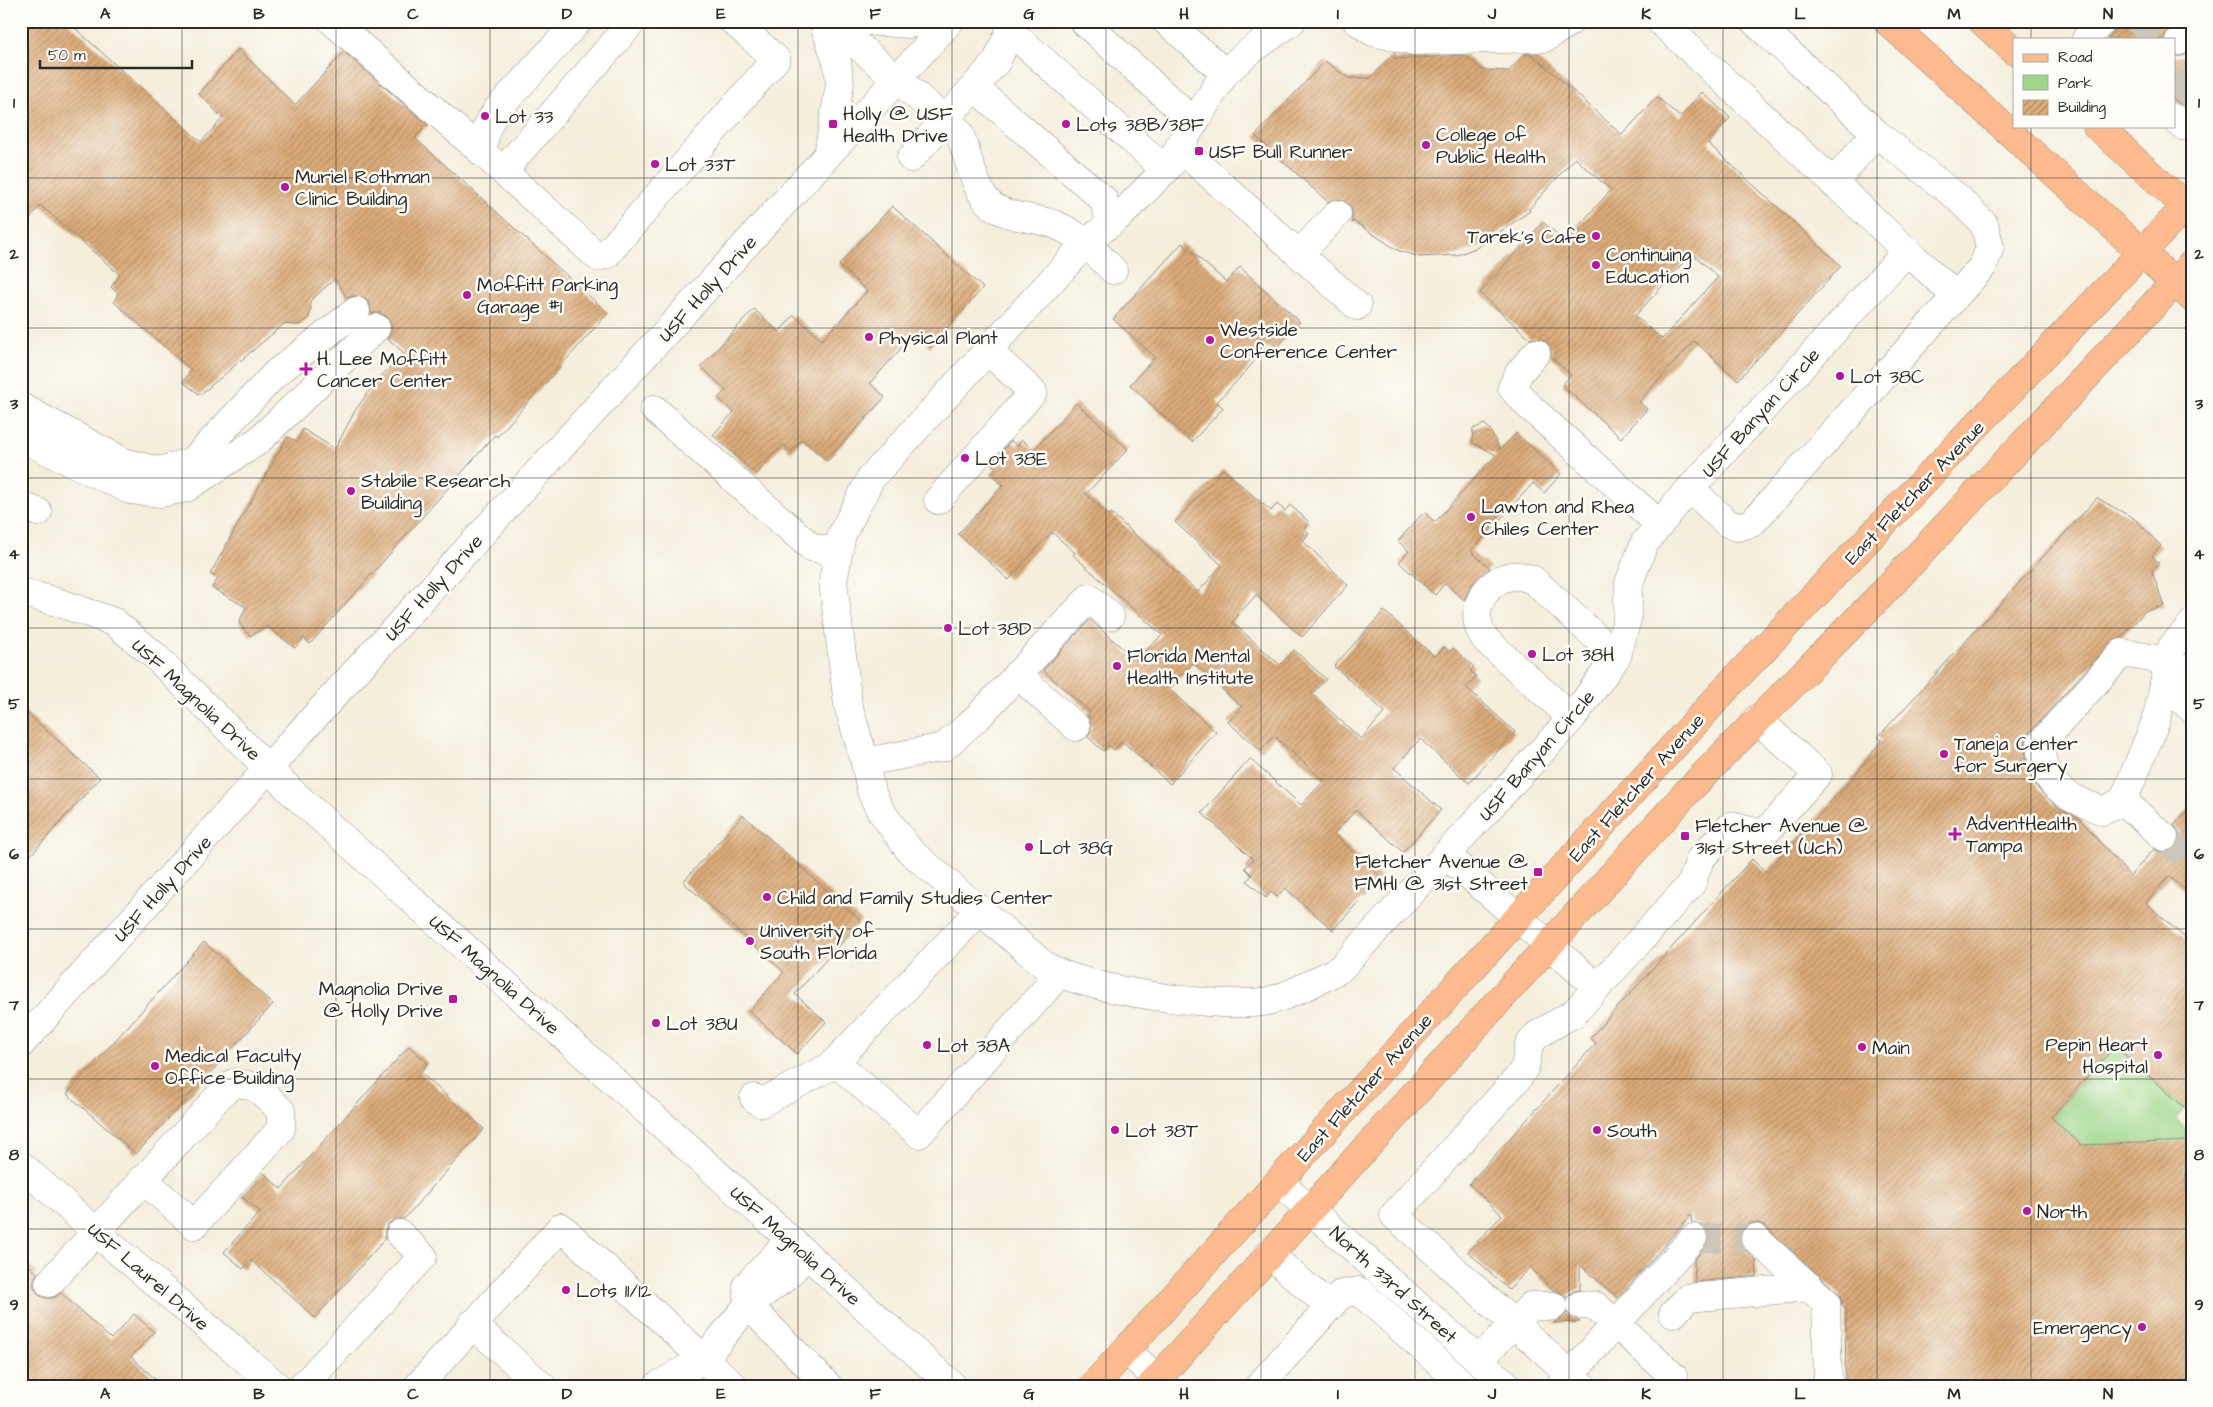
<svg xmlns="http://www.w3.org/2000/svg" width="2213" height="1407" viewBox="0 0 2213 1407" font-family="'Architects Daughter',sans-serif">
<defs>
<pattern id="building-hatch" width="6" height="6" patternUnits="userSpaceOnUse" patternTransform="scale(1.25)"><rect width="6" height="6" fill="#dcab79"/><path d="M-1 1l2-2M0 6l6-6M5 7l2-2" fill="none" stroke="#b38b63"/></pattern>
</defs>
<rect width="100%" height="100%" fill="#fdfcf7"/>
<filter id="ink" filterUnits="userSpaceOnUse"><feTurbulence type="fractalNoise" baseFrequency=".02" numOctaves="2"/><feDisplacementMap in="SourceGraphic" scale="10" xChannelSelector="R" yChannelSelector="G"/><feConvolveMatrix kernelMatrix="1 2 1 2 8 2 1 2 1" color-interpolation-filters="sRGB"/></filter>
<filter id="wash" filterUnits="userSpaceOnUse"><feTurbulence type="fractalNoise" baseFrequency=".0096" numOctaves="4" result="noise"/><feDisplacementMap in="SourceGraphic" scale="20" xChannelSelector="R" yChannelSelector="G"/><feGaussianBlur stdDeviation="1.12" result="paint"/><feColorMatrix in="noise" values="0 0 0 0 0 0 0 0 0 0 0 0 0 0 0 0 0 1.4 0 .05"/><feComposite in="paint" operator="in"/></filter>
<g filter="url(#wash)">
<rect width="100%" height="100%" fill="#f4eedb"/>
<polygon fill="#9dd689" stroke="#64805a" points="2066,1003 2185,1108 2175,1119 2192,1134 2192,1140 2173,1159 2081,1145 2051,1117 2099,1064 2051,1020"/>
<g id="blocks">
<g fill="url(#building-hatch)" fill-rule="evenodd">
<polygon points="21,21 67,21 201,142 223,118 199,94 238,49 295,105 344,52 428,125 415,138 608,313 497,437 495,435 310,644 304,638 295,648 267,626 250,636 239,623 246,607 212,588 218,578 210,574 287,437 297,441 303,429 335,449 356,409 378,379 404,353 387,338 391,332 391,324 388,318 381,313 371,313 369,302 362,297 354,296 347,298 335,279 310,301 311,309 308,319 299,325 284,324 200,395 183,382 191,370 114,302 118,294 111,287 120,275 40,205 21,231"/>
<polygon points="2117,21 2156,21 2167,31 2164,39 2107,39 2114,31"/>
<polygon points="2190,52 2192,53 2192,111 2174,100 2174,56 2183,56"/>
<path d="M 1524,54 L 1532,54 L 1622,135 L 1657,97 L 1680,117 L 1702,92 L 1730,118 L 1708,143 L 1841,266 L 1738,380 L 1694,341 L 1639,402 L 1647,409 L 1621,438 L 1562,385 L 1571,375 L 1551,357 L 1551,348 L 1546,341 L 1538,338 L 1530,339 L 1480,293 L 1543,222 L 1565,241 L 1611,190 L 1575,158 L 1529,209 L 1530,211 L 1478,247 L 1457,255 L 1420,257 L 1399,251 L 1353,221 L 1352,223 L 1352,210 L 1347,202 L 1340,199 L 1328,202 L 1255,136 L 1325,61 L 1348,78 L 1371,78 L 1392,55 L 1396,59 L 1465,55 L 1482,70 L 1509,71 ZM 1692,253 L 1718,277 L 1662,339 L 1635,316 Z"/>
<polygon points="892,206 983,288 930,347 915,333 870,383 885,397 827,461 802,439 791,452 783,444 756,474 713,435 734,412 718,398 726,390 701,367 754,309 779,332 794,315 822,340 867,291 839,265"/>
<polygon points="1182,243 1226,282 1240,267 1300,322 1273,352 1267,347 1246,371 1217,402 1223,408 1192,442 1130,385 1155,357 1113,319"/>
<polygon points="1076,403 1128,449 1086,494 1109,515 1111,513 1198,592 1222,565 1175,522 1223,469 1271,511 1277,504 1285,511 1290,505 1309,522 1304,528 1309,533 1303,541 1348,585 1302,637 1256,595 1232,622 1280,665 1294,650 1326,679 1312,694 1361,739 1385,712 1334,666 1384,611 1435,657 1444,647 1450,652 1453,648 1474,667 1470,671 1476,676 1466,687 1515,732 1469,783 1420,739 1394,768 1441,810 1403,852 1356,810 1334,834 1381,877 1333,930 1285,888 1277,897 1271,892 1266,898 1247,881 1252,875 1245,868 1253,859 1202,813 1250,759 1301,805 1324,781 1274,736 1261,751 1228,722 1242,707 1193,663 1169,689 1216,732 1170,784 1122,741 1114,750 1108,745 1103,751 1088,737 1091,730 1091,723 1087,716 1090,712 1043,670 1090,620 1136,660 1162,635 1073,555 1075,553 1052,532 1009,580 958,534 1003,485 991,474 996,468 991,464 997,457 1011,441 1017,446 1022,440 1034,450"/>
<polygon points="1484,424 1489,428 1500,450 1516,433 1561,474 1544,493 1533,483 1471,551 1490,568 1472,584 1464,600 1445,583 1435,595 1399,562 1409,551 1398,541 1424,512 1435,522 1496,455 1472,442 1473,429"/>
<polygon points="2097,498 2135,519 2161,546 2152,556 2159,563 2152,571 2164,606 2145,611 2121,638 2110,643 2029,733 2025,744 2026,759 2031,777 2039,790 2058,807 2079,818 2130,876 2154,849 2161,852 2169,852 2175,848 2179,840 2179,832 2174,825 2192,806 2192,896 2169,876 2146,903 2192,944 2192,1114 2115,1046 2051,1117 2081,1145 2192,1141 2192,1156 2185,1164 2188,1223 2192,1227 2192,1386 1845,1386 1846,1310 1842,1305 1840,1295 1765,1226 1758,1223 1750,1223 1744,1227 1740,1235 1740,1243 1744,1249 1756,1260 1757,1276 1695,1282 1694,1260 1705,1248 1708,1242 1708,1234 1703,1226 1692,1223 1691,1215 1618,1298 1580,1265 1580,1290 1573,1291 1566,1298 1560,1292 1553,1290 1530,1267 1509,1290 1468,1252 1502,1215 1469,1184 1596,1043 1590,1038 1752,859 1766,873 1856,774 1882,740 1878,737"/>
<polygon points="21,708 100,778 21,866"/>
<polygon points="743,815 861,921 795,994 826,1022 797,1054 749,1011 784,972 683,882"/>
<polygon points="204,942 273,1004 136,1154 67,1094"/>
<polygon points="409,1046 428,1063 420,1072 484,1129 404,1219 395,1219 388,1224 385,1231 385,1239 315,1318 251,1260 243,1269 224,1252 260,1212 242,1197 264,1173 281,1189"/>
<polygon points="30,1266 37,1273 34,1279 34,1287 39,1295 45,1298 53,1298 61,1293 111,1339 134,1314 154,1332 131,1357 163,1386 21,1386 21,1275"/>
<polygon points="1567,1313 1580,1322 1553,1323 1561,1319"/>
</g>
</g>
</g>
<g filter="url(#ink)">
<use href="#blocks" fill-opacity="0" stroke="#908c83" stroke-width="1"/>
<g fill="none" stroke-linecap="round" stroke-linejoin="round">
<g stroke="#ccc7b8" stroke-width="28" stroke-dasharray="28 14" stroke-linecap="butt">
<polyline points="2138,39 2154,21"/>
<polyline points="2174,98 2192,79"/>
<polyline points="2164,837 2192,862"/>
<polyline points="1693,1238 1755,1238"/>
</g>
<defs>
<g id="minor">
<polyline points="332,21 482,152"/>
<polyline points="578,21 496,111 486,129 482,152 598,257 606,255 776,59 733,21"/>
<polyline points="823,21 837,62 840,83 828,154"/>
<path d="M 829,21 L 959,132 C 967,152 975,192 991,205 C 1008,218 1033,217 1053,224 C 1077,232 1095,252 1113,270"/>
<polyline points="865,21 909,24 930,21"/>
<polyline points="1083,21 1194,122"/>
<polyline points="1166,21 1225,73"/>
<path d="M 1292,21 L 1246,54 L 1225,73 L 1179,147 L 1171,164 L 1124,212 L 1086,243 L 871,478 L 842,534 L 833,581 L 848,705 L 865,762 L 871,791 L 880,810 L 910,851 L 1044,965 C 1084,991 1215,1008 1263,1002 C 1285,999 1320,979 1340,969 L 1572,718 L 1592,691 L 1617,656 L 1627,619 L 1629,583 L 1644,544 L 1677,503 L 1907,251 L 1660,21"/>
<polyline points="1357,21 1373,32 1414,41 1545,38 1571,21"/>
<polyline points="1754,21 1876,133"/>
<polyline points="1010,31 1166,170"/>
<polyline points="2086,39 2102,21"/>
<polyline points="2179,41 2190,29"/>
<polyline points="974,87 1103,199 1111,223"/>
<polyline points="2174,118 2183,126 2192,127"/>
<polyline points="1179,147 1357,306"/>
<polyline points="911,158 997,61 1014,21"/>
<polyline points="503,171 633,21"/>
<polyline points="1907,251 1956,296"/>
<polyline points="1299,254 1337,214"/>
<polyline points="1536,353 1519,373 1512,388 1531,408 1659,524"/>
<polyline points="21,407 124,462 160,471 193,461 275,374 356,311"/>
<polyline points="654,409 811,547 838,553"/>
<polyline points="21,438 130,490 161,493 186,488 258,441 376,328"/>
<polyline points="1690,488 1727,523 1737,527 1752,523 1983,266 1990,247 1984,224 1958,198 1876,133 1833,183"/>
<polyline points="938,500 1033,392 988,351"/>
<polyline points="21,506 38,512"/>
<polyline points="21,592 60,603 114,622 154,655 293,793 953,1386"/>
<polyline points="1017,674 1076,727"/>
<polyline points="2164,684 2192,709"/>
<polyline points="2164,684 2192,667"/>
<path d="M 1572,718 L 1487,641 C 1484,637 1480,632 1479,627 C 1471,604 1490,578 1513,576 C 1519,575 1526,578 1532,579 L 1617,656"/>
<polyline points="865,762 944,747 979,716 1089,598 1110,616"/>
<path d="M 2123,801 L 2103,811 C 2068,797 2039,786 2041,743 L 2122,653 L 2169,661"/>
<polyline points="2164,837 2123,801 2156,721 2172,647 2192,624"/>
<polyline points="1446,855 1597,987"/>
<polyline points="21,1044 297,736 950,21"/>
<polyline points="835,1062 919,1134 1059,974"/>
<polyline points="754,1098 761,1103 831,1066 980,910"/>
<polyline points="21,1165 112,1246 277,1386"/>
<polyline points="1279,1182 1508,1386"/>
<polyline points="1755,1238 1826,1302 1828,1386"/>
<polyline points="790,1240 747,1285 748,1305 828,1386"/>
<polyline points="1269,1254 1330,1307"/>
<path d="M 49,1283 C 107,1221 163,1158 220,1095 L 234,1083 C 259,1084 264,1094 281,1111 L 281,1129 L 194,1225 L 143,1179"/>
<polyline points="1580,1305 1596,1306 1673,1376 1674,1386"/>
<polyline points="1673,1314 1688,1298 1810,1287"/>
<polyline points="472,1324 542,1386"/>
<polyline points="1126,1350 1165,1386"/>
<polyline points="704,1359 734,1386"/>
<polyline points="1479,1360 1531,1306 1553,1306"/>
<polyline points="303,1386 423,1256 400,1234"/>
<polyline points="418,1386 561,1227 704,1359 748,1305 786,1277 806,1255"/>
<polyline points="657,1386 704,1359"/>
<polyline points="1259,1386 1341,1294 1359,1291 1465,1386"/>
<polyline points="1560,1386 1693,1238"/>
<polyline points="1583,1386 1394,1215 1518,1078 1525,1067 1529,1045 1537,1035 1574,1013 1692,883 1700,859 1731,826 1764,834 1818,774 1757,719"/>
</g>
<g id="major">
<polyline points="1887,21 2192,298"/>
<polyline points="1982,21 2014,51"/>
<polyline points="2097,126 2192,212"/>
<polyline points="1093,1386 1732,682 2192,200"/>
<polyline points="1151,1386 1688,791 1882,594 2192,264"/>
</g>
</defs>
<use href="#minor" stroke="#908c83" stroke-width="29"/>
<use href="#major" stroke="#908c83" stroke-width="29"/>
<use href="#minor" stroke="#fff" stroke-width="28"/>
<use href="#major" stroke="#fcba8e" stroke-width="28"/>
</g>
</g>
<path fill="none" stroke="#2b2b2b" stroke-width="1" stroke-opacity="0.55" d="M 182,21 L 182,1386M 336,21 L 336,1386M 490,21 L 490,1386M 644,21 L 644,1386M 798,21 L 798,1386M 952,21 L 952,1386M 1106,21 L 1106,1386M 1261,21 L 1261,1386M 1415,21 L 1415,1386M 1569,21 L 1569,1386M 1723,21 L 1723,1386M 1877,21 L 1877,1386M 2031,21 L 2031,39M 2031,126 L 2031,1386M 21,178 L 2192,178M 21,328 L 2192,328M 21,478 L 2192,478M 21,628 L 2192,628M 21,779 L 2192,779M 21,929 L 2192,929M 21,1079 L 2192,1079M 21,1229 L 2192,1229"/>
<g fill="#b5179e" stroke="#fdfcf7" stroke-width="2">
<circle cx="485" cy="116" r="5"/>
<rect x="828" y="119" width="10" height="10" rx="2.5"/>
<circle cx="1066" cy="124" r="5"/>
<circle cx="1426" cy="145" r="5"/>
<rect x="1194" y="146" width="10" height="10" rx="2.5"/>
<circle cx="655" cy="164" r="5"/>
<circle cx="285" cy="187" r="5"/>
<circle cx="1596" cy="236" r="5"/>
<circle cx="1596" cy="265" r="5"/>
<circle cx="467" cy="295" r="5"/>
<circle cx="869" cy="337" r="5"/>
<circle cx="1210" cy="340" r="5"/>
<path d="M303.5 361.5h5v5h5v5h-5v5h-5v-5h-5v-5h5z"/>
<circle cx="1840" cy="376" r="5"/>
<circle cx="965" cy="458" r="5"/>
<circle cx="351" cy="491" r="5"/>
<circle cx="1471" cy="517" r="5"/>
<circle cx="948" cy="628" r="5"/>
<circle cx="1532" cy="654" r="5"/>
<circle cx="1117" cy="666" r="5"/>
<circle cx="1944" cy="754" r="5"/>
<path d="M1952.5 826.5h5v5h5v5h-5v5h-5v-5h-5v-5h5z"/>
<rect x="1680" y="831" width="10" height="10" rx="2.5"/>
<circle cx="1029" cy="847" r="5"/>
<rect x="1533" y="867" width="10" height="10" rx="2.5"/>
<circle cx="767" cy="897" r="5"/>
<circle cx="750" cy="941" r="5"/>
<rect x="448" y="994" width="10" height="10" rx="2.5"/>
<circle cx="656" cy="1023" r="5"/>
<circle cx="927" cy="1045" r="5"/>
<circle cx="1862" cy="1047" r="5"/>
<circle cx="2158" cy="1055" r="5"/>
<circle cx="155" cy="1066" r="5"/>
<circle cx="1115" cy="1130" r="5"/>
<circle cx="1597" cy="1130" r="5"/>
<circle cx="2027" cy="1211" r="5"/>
<circle cx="566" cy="1290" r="5"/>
<circle cx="2142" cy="1327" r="5"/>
</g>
<g text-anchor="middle" stroke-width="5" stroke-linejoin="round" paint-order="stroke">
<g font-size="19" fill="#2b2b2b" stroke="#fdfcf7" text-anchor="start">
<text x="843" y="120">Holly @ USF<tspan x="843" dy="22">Health Drive</tspan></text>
<text x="495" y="123">Lot 33</text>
<text x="1076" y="131">Lots 38B/38F</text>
<text x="1436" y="141">College of<tspan x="1436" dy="22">Public Health</tspan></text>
<text x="1209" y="158">USF Bull Runner</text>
<text x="665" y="171">Lot 33T</text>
<text x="295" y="183">Muriel Rothman<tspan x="295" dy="22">Clinic Building</tspan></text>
<text x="1586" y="243" text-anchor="end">Tarek's Cafe</text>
<text x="1606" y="261">Continuing<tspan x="1606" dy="22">Education</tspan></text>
<text x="477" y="291">Moffitt Parking<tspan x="477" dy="22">Garage #1</tspan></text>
<text x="1220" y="336">Westside<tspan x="1220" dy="22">Conference Center</tspan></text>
<text x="879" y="344">Physical Plant</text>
<text x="317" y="365">H. Lee Moffitt<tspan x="317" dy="22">Cancer Center</tspan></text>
<text x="1850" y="383">Lot 38C</text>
<text x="975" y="465">Lot 38E</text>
<text x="361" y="487">Stabile Research<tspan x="361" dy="22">Building</tspan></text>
<text x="1481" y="513">Lawton and Rhea<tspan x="1481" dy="22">Chiles Center</tspan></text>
<text x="958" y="635">Lot 38D</text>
<text x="1542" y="661">Lot 38H</text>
<text x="1127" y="662">Florida Mental<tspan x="1127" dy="22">Health Institute</tspan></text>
<text x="1954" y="750">Taneja Center<tspan x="1954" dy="22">for Surgery</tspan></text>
<text x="1966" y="830">AdventHealth<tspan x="1966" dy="22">Tampa</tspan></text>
<text x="1695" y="832">Fletcher Avenue @<tspan x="1695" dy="22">31st Street (Uch)</tspan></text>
<text x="1039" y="854">Lot 38G</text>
<text x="1528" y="868" text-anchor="end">Fletcher Avenue @<tspan x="1528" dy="22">FMHI @ 31st Street</tspan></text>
<text x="777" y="904">Child and Family Studies Center</text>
<text x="760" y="937">University of<tspan x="760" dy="22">South Florida</tspan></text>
<text x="443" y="995" text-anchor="end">Magnolia Drive<tspan x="443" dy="22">@ Holly Drive</tspan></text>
<text x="666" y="1030">Lot 38U</text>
<text x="2148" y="1051" text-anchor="end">Pepin Heart<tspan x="2148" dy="22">Hospital</tspan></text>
<text x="937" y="1052">Lot 38A</text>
<text x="1872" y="1054">Main</text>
<text x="165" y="1062">Medical Faculty<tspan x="165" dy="22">Office Building</tspan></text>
<text x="1125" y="1137">Lot 38T</text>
<text x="1607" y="1137">South</text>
<text x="2037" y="1218">North</text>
<text x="576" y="1297">Lots 11/12</text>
<text x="2132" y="1334" text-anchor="end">Emergency</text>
</g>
<g font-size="19" fill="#2b2b2b" stroke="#fdfcf7">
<text transform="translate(707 288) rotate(-48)" y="7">USF Holly Drive</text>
<text transform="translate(1760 412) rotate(-48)" y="7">USF Banyan Circle</text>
<text transform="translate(1914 492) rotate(-46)" y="7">East Fletcher Avenue</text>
<text transform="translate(433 587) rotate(-48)" y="7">USF Holly Drive</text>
<text transform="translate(197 699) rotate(43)" y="7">USF Magnolia Drive</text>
<text transform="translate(1536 755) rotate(-49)" y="7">USF Banyan Circle</text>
<text transform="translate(1636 787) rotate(-48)" y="7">East Fletcher Avenue</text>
<text transform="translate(162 888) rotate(-48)" y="7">USF Holly Drive</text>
<text transform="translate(495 974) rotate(42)" y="7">USF Magnolia Drive</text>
<text transform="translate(1364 1087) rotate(-48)" y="7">East Fletcher Avenue</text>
<text transform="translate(796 1245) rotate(42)" y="7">USF Magnolia Drive</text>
<text transform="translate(149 1276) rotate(41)" y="7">USF Laurel Drive</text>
<text transform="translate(1394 1284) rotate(42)" y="7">North 33rd Street</text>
</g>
</g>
<rect width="2213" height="1407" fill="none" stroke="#fdfcf7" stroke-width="55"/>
<rect x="2013" y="38" width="162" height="90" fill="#fdfcf7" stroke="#a9a8a5"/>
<rect x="2023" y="54" width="25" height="8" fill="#fcba8e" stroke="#a9a8a5"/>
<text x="2058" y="62" font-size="15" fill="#2b2b2b">Road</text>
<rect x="2023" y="75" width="25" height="15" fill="#9dd689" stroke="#a9a8a5"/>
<text x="2058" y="88" font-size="15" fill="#2b2b2b">Park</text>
<rect x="2023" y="100" width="25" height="15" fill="url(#building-hatch)" stroke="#a9a8a5"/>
<text x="2058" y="112" font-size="15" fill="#2b2b2b">Building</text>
<path d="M40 60v8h152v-8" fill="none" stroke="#2b2b2b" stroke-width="2.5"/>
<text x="48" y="60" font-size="15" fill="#2b2b2b" stroke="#fdfcf7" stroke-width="4" paint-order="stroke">50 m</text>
<rect x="28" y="28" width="2158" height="1352" fill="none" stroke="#2b2b2b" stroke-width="2"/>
<g font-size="16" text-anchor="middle" font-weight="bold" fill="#2b2b2b">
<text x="105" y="19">A</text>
<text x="259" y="19">B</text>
<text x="413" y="19">C</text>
<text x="567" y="19">D</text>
<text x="721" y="19">E</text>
<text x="875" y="19">F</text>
<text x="1029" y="19">G</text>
<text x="1184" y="19">H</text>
<text x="1338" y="19">I</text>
<text x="1492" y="19">J</text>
<text x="1646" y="19">K</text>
<text x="1800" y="19">L</text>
<text x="1954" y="19">M</text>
<text x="2108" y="19">N</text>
<text x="14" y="108">1</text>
<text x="2199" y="108">1</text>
<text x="14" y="259">2</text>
<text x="2199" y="259">2</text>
<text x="14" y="409">3</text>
<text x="2199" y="409">3</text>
<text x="14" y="559">4</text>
<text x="2199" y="559">4</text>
<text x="14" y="709">5</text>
<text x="2199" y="709">5</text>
<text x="14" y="859">6</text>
<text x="2199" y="859">6</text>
<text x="14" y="1010">7</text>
<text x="2199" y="1010">7</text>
<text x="14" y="1160">8</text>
<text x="2199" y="1160">8</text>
<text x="14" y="1310">9</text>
<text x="2199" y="1310">9</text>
<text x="105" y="1399">A</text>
<text x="259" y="1399">B</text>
<text x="413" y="1399">C</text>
<text x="567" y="1399">D</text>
<text x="721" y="1399">E</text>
<text x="875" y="1399">F</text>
<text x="1029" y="1399">G</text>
<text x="1184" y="1399">H</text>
<text x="1338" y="1399">I</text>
<text x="1492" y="1399">J</text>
<text x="1646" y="1399">K</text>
<text x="1800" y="1399">L</text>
<text x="1954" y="1399">M</text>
<text x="2108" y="1399">N</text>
</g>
</svg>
